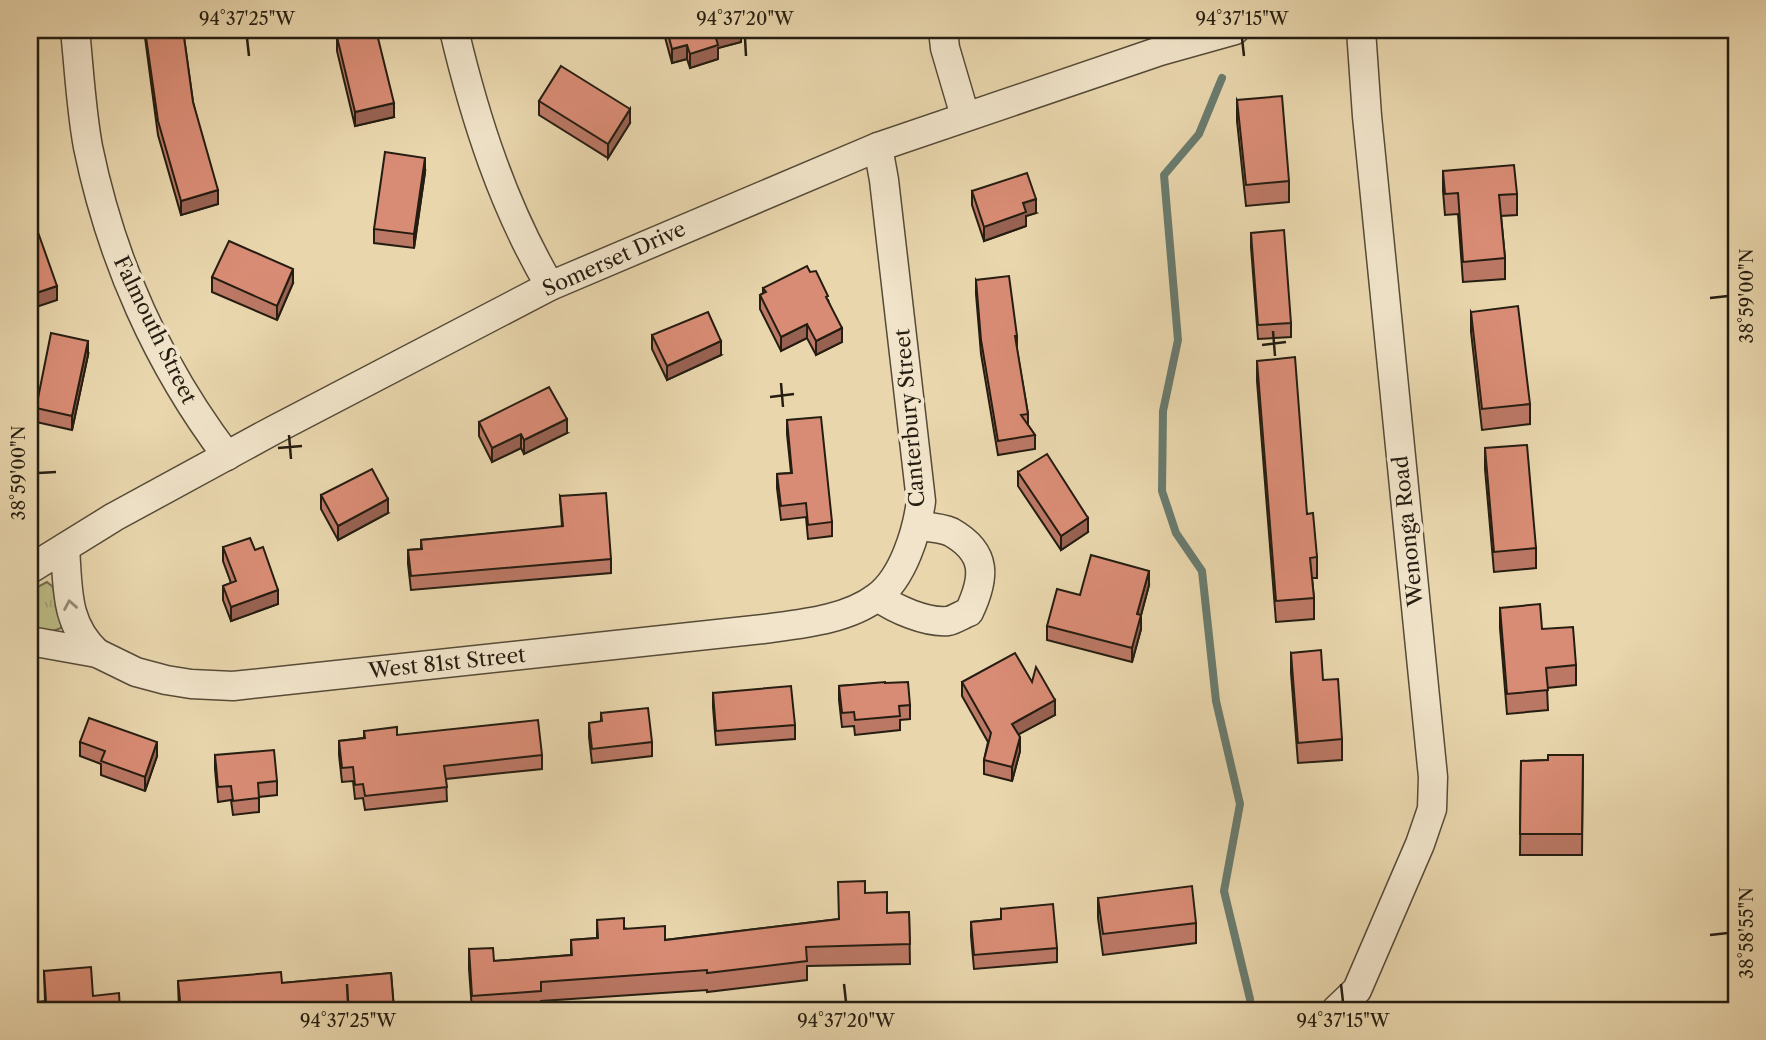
<svg xmlns="http://www.w3.org/2000/svg" width="1766" height="1040" viewBox="0 0 1766 1040" font-family="'Libre Caslon Text',serif">
<defs>
<pattern id="grass-tufts" width="24" height="20" patternUnits="userSpaceOnUse" patternTransform="scale(1.75)"><rect width="24" height="20" fill="#bcbc86"/><path d="M3 7l-1-3M5 7V3M7 7l1-3M15 17l-1-3M17 17v-4M19 17l1-3" fill="none" stroke="#a1a173"/></pattern>
</defs>
<rect width="100%" height="100%" fill="#e9d6ad"/>
<filter id="stains"><feTurbulence type="fractalNoise" baseFrequency=".00286" numOctaves="4"/><feColorMatrix values="0 0 0 0 .2 0 0 0 0 .09 0 0 0 0 .02 0 0 0 .5 -.17"/></filter>
<radialGradient id="worn" r=".72"><stop offset=".6" stop-color="#630" stop-opacity="0"/><stop offset="1" stop-color="#630" stop-opacity=".3"/></radialGradient>
<polygon fill="url(#grass-tufts)" stroke="#706c4c" stroke-width="2" points="47,582 53,587 61,624 61,628 53,631 30,628 30,591"/>
<g fill="none" stroke-linecap="round" stroke-linejoin="round">
<polyline stroke="#697b6e" stroke-width="8" points="1222,78 1199,134 1164,175 1178,340 1163,411 1162,491 1176,533 1202,571 1216,701 1240,804 1224,891 1250,999"/>
<defs>
<g id="minor">
<path d="M 75,30 C 79,68 81,109 88,147 C 111,259 158,365 227,456"/>
<path d="M 454,30 C 475,119 503,206 550,286"/>
<polyline points="943,30 945,48 965,116"/>
<path d="M 65,548 C 68,588 65,624 97,653"/>
<polyline points="30,569 114,517 272,431 550,286 878,147 1160,51 1235,30"/>
<path d="M 878,597 C 895,609 926,623 948,621 C 954,620 963,614 969,612 C 985,578 988,553 951,532 C 942,528 928,527 918,526"/>
<path d="M 30,641 L 97,653 L 136,672 L 166,680 L 191,684 L 233,686 L 764,629 C 800,624 847,620 877,597 C 903,578 917,532 921,501 L 884,180 L 878,147"/>
<polyline points="1336,1010 1357,990 1420,844 1432,809 1433,777 1367,116 1361,30"/>
</g>
</defs>
<use href="#minor" stroke="#564b38" stroke-width="31"/>
<use href="#minor" stroke="#f1e4ca" stroke-width="28"/>
</g>
<g fill="#bb7865" stroke="#251d11" stroke-width="2">
<polygon points="144,30 183,30 193,102 218,204 181,215 158,135"/>
<polygon points="663,30 754,30 754,31 741,35 741,42 718,48 718,59 690,68 687,59 672,63"/>
<polygon points="337,37 394,117 355,126 337,51"/>
<polygon points="1237,100 1289,181 1289,202 1246,206 1237,121"/>
<polygon points="539,101 630,123 608,158 539,115"/>
<polygon points="1443,171 1517,194 1517,215 1501,216 1505,258 1505,279 1463,282 1458,214 1445,215 1443,191"/>
<polygon points="425,172 414,248 374,243 374,229"/>
<polygon points="972,191 1036,213 1026,216 1026,226 984,241 972,205"/>
<polygon points="1251,233 1291,323 1291,337 1258,339 1251,247"/>
<polygon points="212,277 293,283 277,320 212,292"/>
<polygon points="976,280 1017,336 1017,350 1028,414 1028,425 1035,435 1035,449 998,455 981,354 976,294"/>
<polygon points="763,288 828,300 842,342 816,355 807,338 781,351 760,309 760,295 763,293"/>
<polygon points="1471,312 1530,404 1530,424 1482,430 1471,332"/>
<polygon points="652,335 721,355 667,380 652,349"/>
<polygon points="88,355 72,430 36,422 36,408"/>
<polygon points="1257,361 1307,514 1317,557 1317,578 1312,578 1314,598 1314,619 1276,622 1257,381"/>
<polygon points="787,420 832,522 832,536 808,539 806,517 781,520 777,488 777,474 791,473 787,434"/>
<polygon points="479,422 567,433 524,454 521,448 492,462 479,436"/>
<polygon points="1485,448 1536,548 1536,568 1494,572 1485,469"/>
<polygon points="1018,472 1088,532 1061,550 1018,486"/>
<polygon points="321,495 388,513 338,540 321,509"/>
<polygon points="560,496 611,559 611,573 411,590 408,564 408,550 421,549 421,540 562,527"/>
<polygon points="223,547 255,550 278,604 231,621 223,600 223,586 231,583 223,561"/>
<polygon points="1149,585 1141,615 1141,629 1132,662 1047,640 1047,626 1080,595"/>
<polygon points="1500,608 1542,629 1576,665 1576,685 1547,688 1548,710 1507,714 1500,628"/>
<polygon points="1291,653 1323,680 1342,739 1342,760 1298,763 1291,673"/>
<polygon points="962,682 1032,682 1055,715 1018,734 1020,751 1012,781 984,774 984,760 988,742 962,696"/>
<polygon points="885,683 910,705 910,719 900,720 900,730 855,735 854,726 842,727 839,700 839,686"/>
<polygon points="713,693 795,725 795,739 716,745 713,707"/>
<polygon points="601,713 652,742 652,756 592,763 589,737 589,723 601,722"/>
<polygon points="364,731 542,755 542,769 446,779 447,801 365,810 363,798 355,799 353,781 342,782 339,755 339,741 364,738"/>
<polygon points="80,742 157,756 145,791 101,775 101,764 80,756"/>
<polygon points="215,755 277,781 277,795 259,797 259,812 233,815 231,800 218,802 215,769"/>
<polygon points="1583,755 1582,855 1520,855 1521,761 1548,760"/>
<polygon points="865,893 887,913 909,912 910,964 807,966 807,980 707,992 707,990 541,1001 541,1010 472,1010 469,969 469,949 494,961 571,955 571,940 597,938 597,920 665,940 839,919"/>
<polygon points="1098,898 1196,923 1196,943 1103,955 1098,918"/>
<polygon points="1001,909 1057,948 1057,962 974,969 971,936 971,922 1001,919"/>
<polygon points="44,971 93,996 45,1001"/>
<polygon points="391,973 394,1010 179,1010 178,981 282,983"/>
</g>
<g fill="#986252" stroke="#251d11" stroke-width="2">
<polygon points="734,30 754,30 754,31 741,35 741,42 718,48 718,59 690,68 690,54 715,35"/>
<polygon points="687,45 687,59 672,63 672,49"/>
<polygon points="394,103 394,117 355,126 355,112"/>
<polygon points="630,109 630,123 608,158 608,144"/>
<polygon points="425,158 425,172 414,248 414,234"/>
<polygon points="218,190 218,204 181,215 181,201"/>
<polygon points="1036,199 1036,213 1026,216 1026,226 984,241 984,227 1023,203"/>
<polygon points="293,269 293,283 277,320 277,306"/>
<polygon points="57,286 57,300 30,309 30,295"/>
<polygon points="807,324 807,338 781,351 781,337"/>
<polygon points="842,328 842,342 816,355 816,341"/>
<polygon points="88,341 88,355 72,430 72,416"/>
<polygon points="721,341 721,355 667,380 667,366"/>
<polygon points="567,419 567,433 524,454 524,440"/>
<polygon points="521,434 521,448 492,462 492,448"/>
<polygon points="388,499 388,513 338,540 338,526"/>
<polygon points="1088,518 1088,532 1061,550 1061,536"/>
<polygon points="1149,571 1149,585 1141,615 1141,629 1132,662 1132,648 1137,614"/>
<polygon points="278,590 278,604 231,621 231,607"/>
<polygon points="1055,700 1055,715 1012,738 1012,724"/>
<polygon points="1020,737 1020,751 1012,781 1012,767"/>
<polygon points="157,742 157,756 145,791 145,777"/>
</g>
<g fill="#d98c75" stroke="#251d11" stroke-width="2">
<polygon points="145,30 183,30 193,102 218,190 181,201 158,121"/>
<polygon points="367,30 376,30 394,103 355,112 337,37"/>
<polygon points="667,30 734,30 715,35 718,45 690,54 687,45 672,49"/>
<polygon points="561,66 630,109 608,144 539,101"/>
<polygon points="1282,96 1289,181 1246,185 1237,100"/>
<polygon points="385,152 425,158 414,234 374,229"/>
<polygon points="1514,165 1517,194 1499,195 1505,258 1463,262 1458,193 1445,194 1443,171"/>
<polygon points="1027,173 1036,199 1023,203 1026,212 984,227 972,191"/>
<polygon points="34,221 57,286 30,295 30,223"/>
<polygon points="1284,230 1291,323 1258,325 1251,233"/>
<polygon points="229,241 293,269 277,306 212,277"/>
<polygon points="807,266 810,272 816,271 828,296 826,297 842,328 816,341 807,324 781,337 760,295 766,292 763,288"/>
<polygon points="1009,276 1017,336 1015,336 1028,414 1021,415 1035,435 998,441 981,340 976,280"/>
<polygon points="1518,306 1530,404 1482,409 1471,312"/>
<polygon points="708,312 721,341 667,366 652,335"/>
<polygon points="51,333 88,341 72,416 36,408"/>
<polygon points="1295,357 1307,514 1313,513 1317,557 1310,558 1314,598 1276,601 1257,361"/>
<polygon points="549,387 567,419 524,440 521,434 492,448 479,422"/>
<polygon points="821,417 832,522 808,525 806,503 781,506 777,474 792,473 787,420"/>
<polygon points="1527,445 1536,548 1494,552 1485,448"/>
<polygon points="1047,454 1088,518 1061,536 1018,472"/>
<polygon points="372,469 388,499 338,526 321,495"/>
<polygon points="606,493 611,559 411,576 408,550 422,549 421,540 563,526 560,496"/>
<polygon points="250,538 255,550 263,547 278,590 231,607 223,586 236,581 223,547"/>
<polygon points="1091,555 1149,571 1137,614 1141,615 1132,648 1047,626 1057,589 1080,595"/>
<polygon points="1540,604 1542,629 1573,627 1576,665 1546,668 1548,690 1507,694 1500,608"/>
<polygon points="1321,650 1323,680 1338,679 1342,739 1298,743 1291,653"/>
<polygon points="1015,653 1032,682 1036,667 1055,700 1012,724 1020,737 1012,767 984,760 991,733 962,682"/>
<polygon points="885,682 885,683 908,682 910,705 899,706 900,716 855,720 854,712 842,713 839,686"/>
<polygon points="791,686 795,725 716,731 713,693"/>
<polygon points="648,708 652,742 592,749 589,723 602,721 601,713"/>
<polygon points="89,718 157,742 145,777 101,761 105,751 80,742"/>
<polygon points="538,720 542,755 444,766 447,787 365,796 363,784 355,785 353,767 342,768 339,741 365,738 364,731 397,727 397,735"/>
<polygon points="274,750 277,781 258,783 259,798 233,801 231,786 218,787 215,755"/>
<polygon points="1548,755 1583,755 1582,834 1520,834 1521,761 1548,760"/>
<polygon points="865,881 865,893 887,892 887,913 909,912 910,944 806,947 807,961 707,973 707,970 541,982 541,991 472,996 469,949 493,948 494,961 572,955 571,940 598,938 597,920 624,918 624,929 665,926 665,940 839,919 838,882"/>
<polygon points="1192,886 1196,923 1103,934 1098,898"/>
<polygon points="1053,904 1057,948 974,955 971,922 1001,919 1001,909"/>
<polygon points="91,967 93,996 119,993 120,1010 30,1010 30,1003 46,1001 44,971"/>
<polygon points="281,972 282,983 391,973 394,1009 181,1010 178,981"/>
</g>
<defs><path id="oneway-chevron" d="M-2-3.5L2.5 0L-2 3.5" fill="none" stroke-width="1.6" stroke-linecap="round" stroke-linejoin="round" transform="scale(1.75)"/></defs>
<use stroke="#958a77" href="#oneway-chevron" transform="translate(70 605) rotate(-100)"/>
<path fill="none" stroke="#251d11" stroke-width="2.5" d="M 247,38 L 249,56M 745,38 L 746,56M 1242,38 L 1244,56M 1710,298 L 1728,296M 1273,331 L 1275,356M 1262,345 L 1286,342M 781,383 L 783,407M 770,397 L 794,394M 289,435 L 291,459M 278,448 L 302,446M 38,473 L 56,472M 1710,935 L 1728,933M 347,984 L 348,1002M 844,984 L 846,1002M 1341,984 L 1343,1002"/>
<g text-anchor="middle" stroke-width="7" stroke-linejoin="round" paint-order="stroke">
<g font-size="21" fill="#251d11" stroke="#f1e4ca">
<text transform="translate(614 259) rotate(-24)" y="7">Somerset Drive</text>
<text transform="translate(155 330) rotate(64)" y="7">Falmouth Street</text>
<text transform="translate(910 418) rotate(-95)" y="7">Canterbury Street</text>
<text transform="translate(1408 531) rotate(-96)" y="7">Wenonga Road</text>
<text transform="translate(447 663) rotate(-6)" y="7">West 81st Street</text>
</g>
</g>
<rect width="1766" height="1040" fill="none" stroke="#e9d6ad" stroke-width="77"/>
<rect x="38" y="38" width="1690" height="964" fill="none" stroke="#251d11" stroke-width="2.5"/>
<g font-size="18" text-anchor="middle" fill="#251d11">
<text x="247" y="25">94°37'25"W</text>
<text x="745" y="25">94°37'20"W</text>
<text x="1242" y="25">94°37'15"W</text>
<text transform="translate(1747 296) rotate(-90)" y="6">38°59'00"N</text>
<text transform="translate(19 473) rotate(-90)" y="6">38°59'00"N</text>
<text transform="translate(1747 933) rotate(-90)" y="6">38°58'55"N</text>
<text x="348" y="1027">94°37'25"W</text>
<text x="846" y="1027">94°37'20"W</text>
<text x="1343" y="1027">94°37'15"W</text>
</g>
<rect width="100%" height="100%" filter="url(#stains)"/>
<rect width="100%" height="100%" fill="url(#worn)"/>
</svg>
